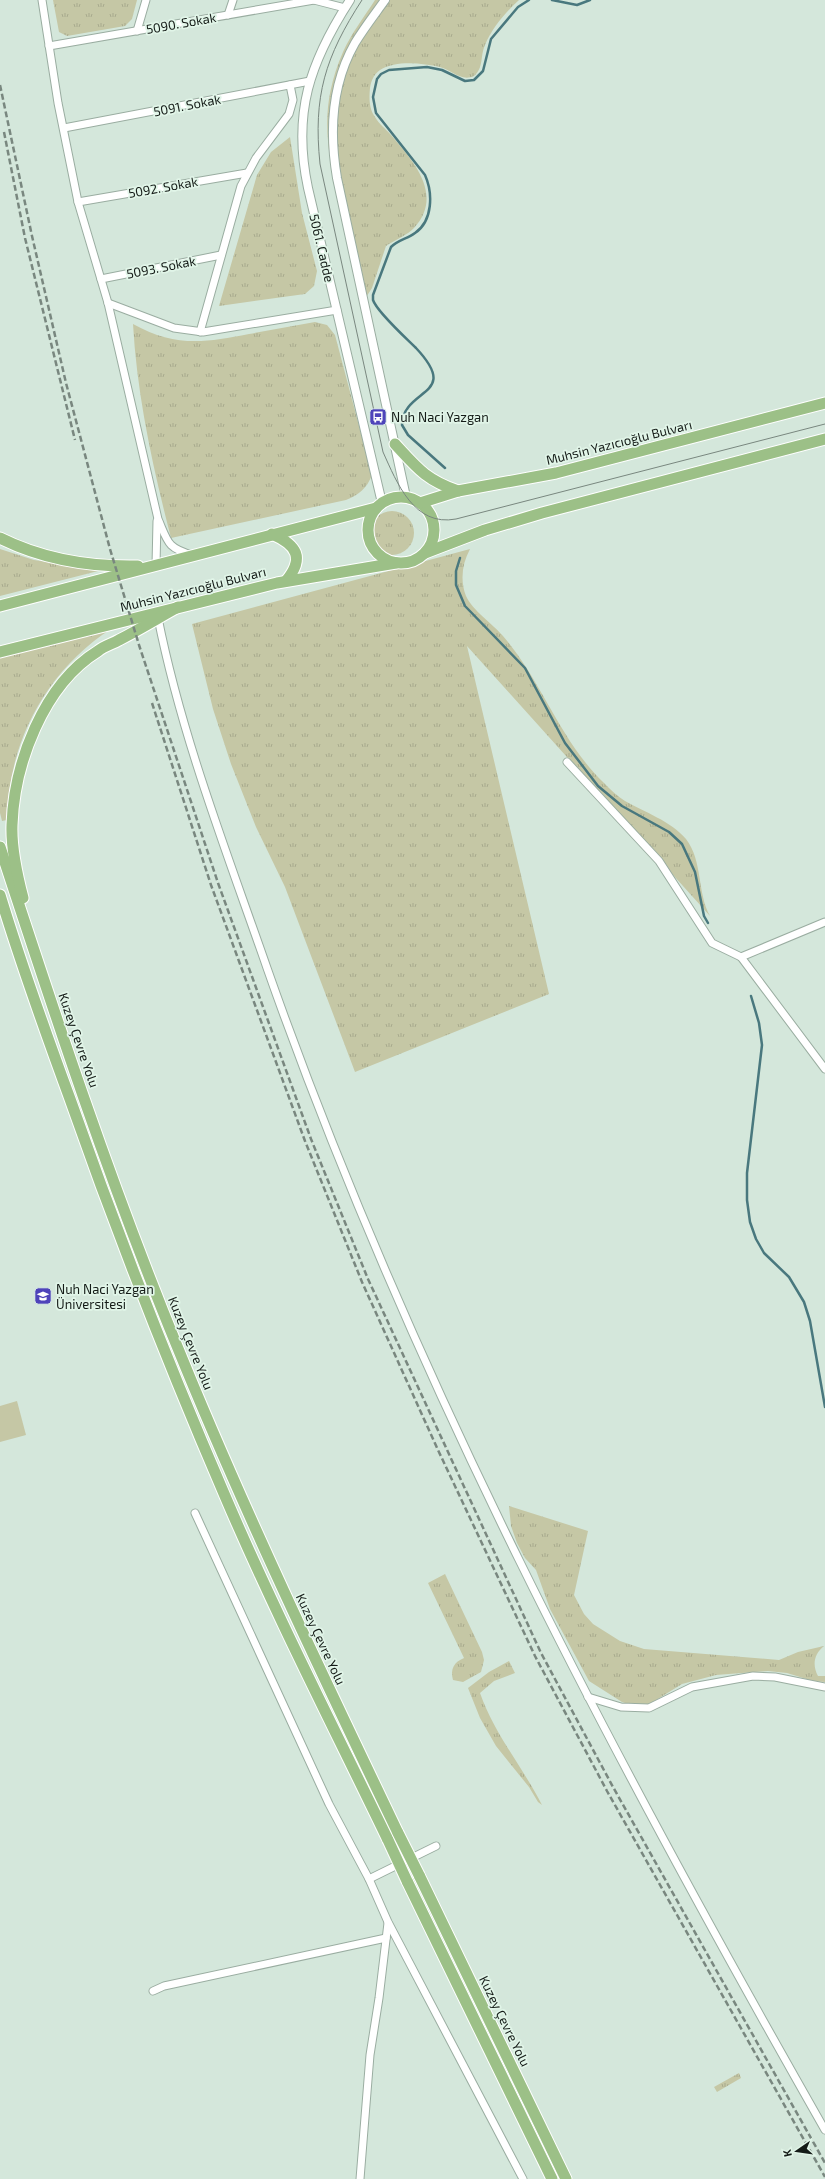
<svg xmlns="http://www.w3.org/2000/svg" width="825" height="2179" viewBox="0 0 825 2179" font-family="'Exo 2',sans-serif">
<defs>
<pattern id="grass-tufts" width="24" height="20" patternUnits="userSpaceOnUse"><rect width="24" height="20" fill="#c5c7a5"/><path d="M3 7l-1-3M5 7V3M7 7l1-3M15 17l-1-3M17 17v-4M19 17l1-3" fill="none" stroke="#a8aa8d"/></pattern>
</defs>
<rect width="100%" height="100%" fill="#d4e7db"/>
<g fill="url(#grass-tufts)">
<polygon points="53,0 137,0 132,19 125,26 67,36 59,32"/>
<path d="M 375,0 L 519,0 C 506,12 492,28 485,45 C 480,56 484,68 474,76 C 461,82 452,70 440,67 C 422,63 396,60 380,70 C 374,74 371,81 370,88 C 369,98 369,109 375,117 C 379,124 386,129 391,135 C 414,162 444,195 414,228 C 409,234 393,241 386,246 L 372,288 L 361,305 C 354,274 348,243 341,213 C 328,153 317,112 343,52 C 351,34 364,17 375,0 Z"/>
<polygon points="290,137 302,213 317,271 314,286 305,294 219,306 257,175 271,152"/>
<path d="M 315,322 L 327,325 L 335,335 L 372,475 C 367,488 359,495 346,500 L 171,538 C 153,468 137,396 133,324 C 174,347 204,343 249,334 C 271,330 293,326 315,322 Z"/>
<circle cx="392" cy="533" r="22"/>
<polygon points="0,549 34,560 102,570 0,596"/>
<path d="M 470,549 C 462,564 460,580 466,596 C 472,610 493,624 503,636 C 542,681 560,741 604,783 C 610,789 617,796 625,801 C 644,812 671,821 686,839 C 703,861 697,893 710,916 L 467,646 L 549,994 L 355,1072 L 285,887 L 256,827 L 231,764 L 213,709 L 192,624 Z"/>
<path d="M 111,629 C 46,671 8,743 7,820 L 2,821 L 0,813 L 0,656 Z"/>
<path d="M 509,1506 L 588,1531 L 574,1595 L 584,1614 L 593,1624 L 620,1641 L 644,1649 L 779,1660 L 798,1652 L 824,1646 C 814,1654 812,1665 818,1676 L 825,1676 L 825,1682 L 813,1681 L 787,1673 L 768,1671 L 716,1675 L 682,1684 L 648,1705 L 628,1704 L 622,1702 L 589,1681 L 550,1609 L 536,1570 L 525,1558 L 517,1543 L 511,1526 Z"/>
<path d="M 445,1574 L 482,1652 L 484,1660 L 481,1672 L 463,1682 L 453,1680 C 450,1669 454,1662 464,1658 L 428,1583 Z"/>
<path d="M 509,1661 L 515,1673 L 494,1681 L 480,1693 C 495,1735 522,1766 542,1805 L 538,1802 L 529,1787 L 496,1746 L 480,1718 L 468,1688 L 489,1672 Z"/>
<polygon points="739,2073 741,2078 717,2092 714,2087"/>
</g>
<polygon fill="#c5c7a5" points="17,1401 26,1435 0,1442 0,1406"/>
<g fill="none" stroke-linecap="round" stroke-linejoin="round">
<g stroke="#49787e" stroke-width="2.5">
<polyline points="552,0 577,5 590,0"/>
<path d="M 445,468 L 408,435 L 402,425 C 403,387 462,397 416,348 C 406,338 377,312 373,300 L 373,295 L 391,247 C 398,240 407,239 415,233 C 433,221 433,193 425,175 L 376,113 L 373,97 L 377,79 L 381,74 L 389,70 L 427,67 L 442,70 L 465,81 L 474,80 L 483,71 L 491,39 L 518,7 L 529,0"/>
<polyline points="460,558 456,571 456,585 465,606 525,668 565,743 598,786 622,806 669,832 682,844 695,872 704,916 708,923"/>
<polyline points="751,996 759,1023 762,1045 747,1173 747,1200 750,1222 756,1239 764,1253 789,1277 804,1302 810,1321 825,1407"/>
</g>
<defs>
<g id="minor">
<path d="M 42,0 L 58,103 L 78,202 L 108,303 L 158,519 C 168,542 167,548 192,555"/>
<polyline points="314,0 345,8"/>
<polyline points="228,15 233,0"/>
<polyline points="137,31 146,0"/>
<polyline points="49,46 314,0"/>
<polyline points="64,128 310,81"/>
<polyline points="78,202 247,173"/>
<polyline points="101,279 221,255"/>
<polyline points="108,303 174,328 203,332 337,310"/>
<polyline points="200,332 241,186 256,158 289,114 293,100 290,85"/>
<polyline points="156,565 157,521"/>
<path d="M 158,618 C 182,738 227,853 267,968 C 410,1375 612,1756 825,2130"/>
<polyline points="567,762 659,861 712,943 741,957 825,922"/>
<polyline points="741,957 825,1069"/>
<polyline points="195,1513 329,1804 369,1879 388,1922 523,2179"/>
<polyline points="588,1697 621,1707 649,1708 692,1687 753,1676 775,1677 825,1687"/>
<polyline points="369,1879 436,1846"/>
<polyline points="153,1991 164,1986 386,1938"/>
<polyline points="360,2179 370,2055 379,1998 388,1923"/>
</g>
<g id="tertiary">
<path d="M 350,0 C 310,62 292,113 308,188 L 382,503"/>
<path d="M 385,0 C 375,14 364,28 355,43 C 331,85 329,131 337,178 L 406,497"/>
</g>
<g id="trunk">
<path d="M 395,444 C 417,468 426,480 458,491"/>
<circle cx="401" cy="530" r="33"/>
<polyline points="420,503 458,491 556,473 825,403"/>
<path d="M 272,534 C 297,545 305,558 286,581"/>
<path d="M 0,538 C 42,559 91,567 138,566"/>
<polyline points="425,553 485,530 542,513 825,439"/>
<polyline points="0,606 376,508"/>
<polyline points="0,652 277,583 396,563"/>
<path d="M 0,847 C 55,1015 110,1183 177,1346 C 244,1511 321,1672 398,1833"/>
<path d="M 0,895 C 21,964 45,1031 70,1099 C 117,1233 169,1366 225,1496 C 275,1613 333,1726 388,1840"/>
<path d="M 23,898 C 17,875 11,849 12,825 C 14,764 43,685 98,651 C 104,646 112,644 119,640 C 139,630 158,618 178,607"/>
<polyline points="419,1875 566,2179"/>
<polyline points="407,1881 552,2179"/>
</g>
</defs>
<use href="#minor" stroke="#9aada1" stroke-width="9"/>
<use href="#tertiary" stroke="#9aada1" stroke-width="10"/>
<use href="#trunk" stroke="#fff" stroke-width="13"/>
<use href="#minor" stroke="#fff" stroke-width="7"/>
<use href="#tertiary" stroke="#fff" stroke-width="8"/>
<use href="#trunk" stroke="#9cc087" stroke-width="11"/>
<path stroke="#79877f" stroke-width="1" d="M 362,0 C 325,57 313,96 320,164 L 383,452 C 397,483 414,527 456,519 L 825,424"/>
<g stroke="#79877f" stroke-width="2.5" stroke-dasharray="6 3" stroke-linecap="butt">
<polyline points="0,85 32,236 66,383 110,549 139,645 218,883 311,1139 368,1279 541,1653 613,1787 825,2163"/>
<polyline points="4,132 25,238 75,440"/>
<polyline points="152,703 211,885 305,1141 362,1282 438,1450 535,1656 607,1791 825,2177"/>
</g>
<defs>
<g id="trunk-bridge">
<polyline points="398,1833 419,1875"/>
<polyline points="388,1840 407,1881"/>
</g>
</defs>
<use href="#trunk-bridge" stroke="#fff" stroke-width="13" stroke-linecap="butt"/>
<use href="#trunk-bridge" stroke="#9cc087" stroke-width="11"/>
</g>
<defs>
<symbol id="bus-square" viewBox="-11 -11 22 22"><rect x="-9" y="-9" width="18" height="18" rx="4" fill="#4e43ba" stroke="#e1f5e8"/><path d="M-5-6H5V4H4V6H2V4H-2V6H-4V4H-5ZM-3.5-4V0h7V-4ZM-3.5 1.2v1.5H-2V1.2ZM2 1.2v1.5H3.5V1.2Z" fill="#fff"/></symbol>
<symbol id="university-square" viewBox="-11 -11 22 22"><rect x="-9" y="-9" width="18" height="18" rx="4" fill="#4e43ba" stroke="#e1f5e8"/><path d="M0-5L7-2L0 1L-7-2ZM-4 1L0 2.5L4 1V4Q0 6-4 4Z" fill="#fff"/></symbol>
</defs>
<g fill-rule="evenodd">
<use href="#bus-square" x="368" y="407" width="20" height="20"/>
<use href="#university-square" x="33" y="1286" width="20" height="20"/>
</g>
<g text-anchor="middle" stroke-width="3.5" stroke-linejoin="round" paint-order="stroke">
<g font-size="13" fill="#141b17" stroke="#e1f5e8">
<text transform="translate(181 23) rotate(-10)" y="5">5090. Sokak</text>
<text transform="translate(187 105) rotate(-11)" y="5">5091. Sokak</text>
<text transform="translate(163 187) rotate(-10)" y="5">5092. Sokak</text>
<text transform="translate(322 248) rotate(77)" y="5">5061. Cadde</text>
<text transform="translate(161 267) rotate(-11)" y="5">5093. Sokak</text>
<text transform="translate(619 442) rotate(-14)" y="5">Muhsin Yazıcıoğlu Bulvarı</text>
<text transform="translate(193 589) rotate(-14)" y="5">Muhsin Yazıcıoğlu Bulvarı</text>
<text transform="translate(79 1040) rotate(71)" y="5">Kuzey Çevre Yolu</text>
<text transform="translate(191 1343) rotate(68)" y="5">Kuzey Çevre Yolu</text>
<text transform="translate(321 1639) rotate(65)" y="5">Kuzey Çevre Yolu</text>
<text transform="translate(505 2021) rotate(64)" y="5">Kuzey Çevre Yolu</text>
</g>
<g font-size="13" fill="#141b17" stroke="#e1f5e8" text-anchor="start">
<text x="391" y="422">Nuh Naci Yazgan</text>
<text x="56" y="1294">Nuh Naci Yazgan<tspan x="56" dy="15">Üniversitesi</tspan></text>
</g>
</g>
<g transform="translate(797 2151) rotate(257)" stroke="#e1f5e8" stroke-width="3" paint-order="stroke">
<path d="M0-3L7 15L0 10L-7 15Z" fill="#141b17"/>
<text y="-6" font-size="11" font-weight="bold" text-anchor="middle" fill="#141b17">K</text>
</g>
</svg>
